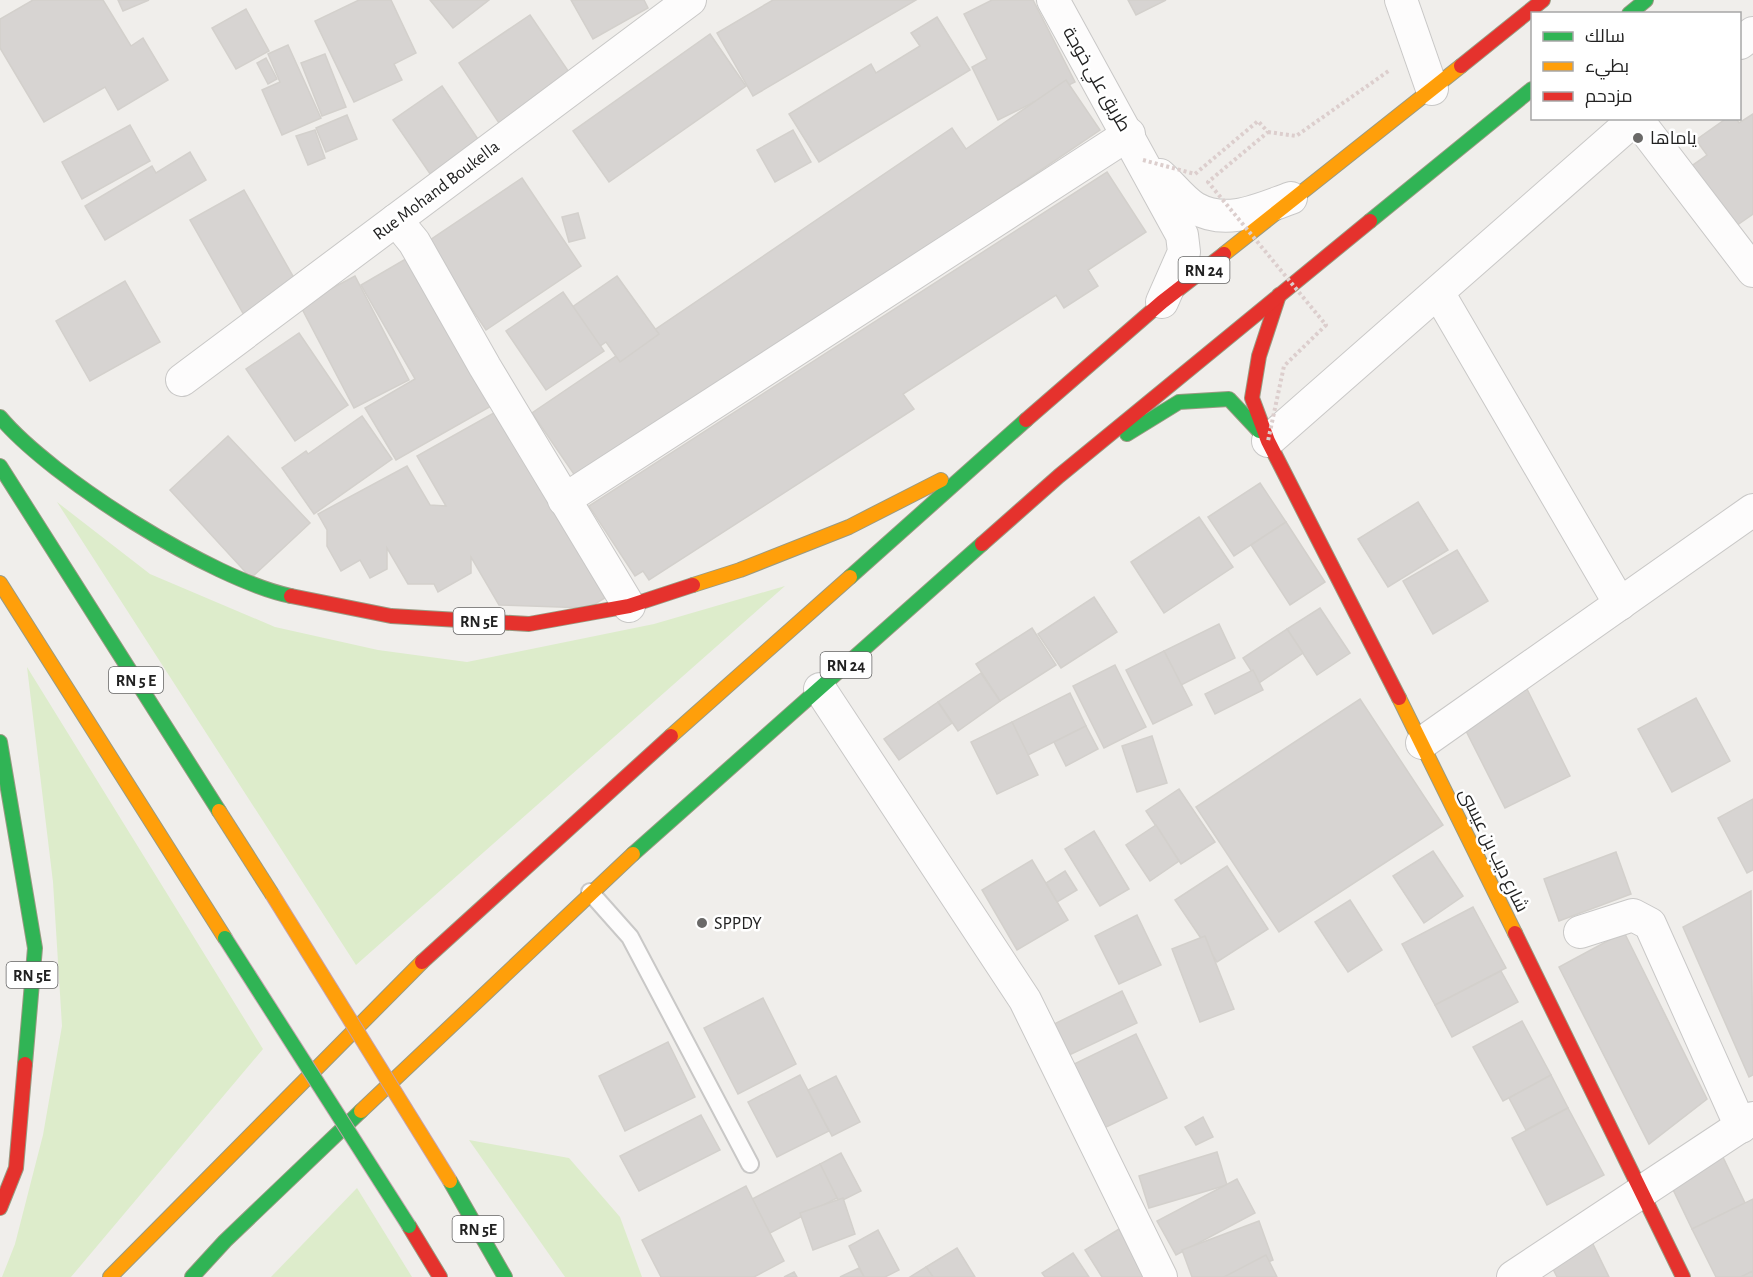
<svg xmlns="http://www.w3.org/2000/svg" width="1753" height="1277" viewBox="0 0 1753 1277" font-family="'Alegreya Sans',Cairo,sans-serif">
<rect width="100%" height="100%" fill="#f0eeeb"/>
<g fill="#ddeccb">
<polygon points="57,502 150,574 275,627 378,650 467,662 654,624 785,586 356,965"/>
<polygon points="27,667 263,1049 71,1277 2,1277 15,1244 43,1135 62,1026 53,882"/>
<polygon points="469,1140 569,1158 620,1217 642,1277 565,1277"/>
<polygon points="357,1188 412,1277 271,1277"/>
</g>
<g fill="#d7d4d2" stroke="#d3d0cc" stroke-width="1.5">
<polygon points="33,0 103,0 131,46 143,38 168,80 118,110 105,87 44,122 0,48 0,19"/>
<polygon points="118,0 149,0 123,11"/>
<polygon points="359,0 391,0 416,53 394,64 402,80 354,102 315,21"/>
<polygon points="430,0 489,0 453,28"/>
<polygon points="571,0 644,0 648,8 593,39"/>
<polygon points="773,0 916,0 753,96 717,33"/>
<polygon points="992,0 1033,0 1075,82 998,120 972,67 987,59 964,14"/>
<polygon points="1128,0 1166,0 1136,15"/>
<polygon points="246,9 269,51 236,69 212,28"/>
<polygon points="530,15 575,81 503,129 459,63"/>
<polygon points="937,17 970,70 819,162 789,114 871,64 876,73 920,46 911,33"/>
<polygon points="710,34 746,86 609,182 573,131"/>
<polygon points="288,45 321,118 282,135 262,90 280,82 268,54"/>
<polygon points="325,54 346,107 322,116 301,63"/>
<polygon points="266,58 277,79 268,84 257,63"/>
<polygon points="1066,80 1100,130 580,483 532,413 952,128 966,149"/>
<polygon points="442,86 484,148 435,181 393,120"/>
<polygon points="1753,114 1753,214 1733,228 1690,167 1707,155 1696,140 1727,118 1736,118 1739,123"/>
<polygon points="347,115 357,139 326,152 316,128"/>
<polygon points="130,125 150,161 82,199 62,162"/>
<polygon points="315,130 325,158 308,165 296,136"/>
<polygon points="793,130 811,162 775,182 757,150"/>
<polygon points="190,152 206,180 105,240 85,206 152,166 156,173"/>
<polygon points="1107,172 1146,232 1088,270 1098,286 1064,308 1056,295 903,394 914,409 649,580 643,571 635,576 589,506"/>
<polygon points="522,178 581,266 486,330 427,242"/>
<polygon points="244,190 298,285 244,315 190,220"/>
<polygon points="578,213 585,238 569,242 562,217"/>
<polygon points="409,257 493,405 396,460 365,408 415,379 361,285"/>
<polygon points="355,276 409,380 354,408 300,305"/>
<polygon points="617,276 659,334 620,362 606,342 596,349 568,310"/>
<polygon points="125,281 160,342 90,381 56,321"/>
<polygon points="563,292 604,351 546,390 506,331"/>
<polygon points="299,333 348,405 295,441 246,369"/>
<polygon points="499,410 605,598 588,608 499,605 471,557 471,573 438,592 434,584 408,584 387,548 387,569 370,578 360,560 341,571 327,546 327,530 318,514 407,466 430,505 446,506 417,456"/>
<polygon points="362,416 392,459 314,514 282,468 306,451 308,454"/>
<polygon points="228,436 310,523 251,578 170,490"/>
<polygon points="1260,483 1286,522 1234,556 1208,517"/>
<polygon points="1418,502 1448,550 1388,587 1358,539"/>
<polygon points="1199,517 1233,567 1164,613 1131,562"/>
<polygon points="1286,522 1325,582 1290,605 1251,545"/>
<polygon points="1457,550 1488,601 1433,634 1403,581"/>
<polygon points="1094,597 1117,632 1061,668 1038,634"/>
<polygon points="1320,608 1350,653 1317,675 1287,629"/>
<polygon points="1219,624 1235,658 1181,685 1164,651"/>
<polygon points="1032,628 1056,665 1000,701 976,664"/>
<polygon points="1287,629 1303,653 1259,683 1243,658"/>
<polygon points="1164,651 1192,705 1153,724 1126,670"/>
<polygon points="1115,665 1146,727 1104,748 1073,686"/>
<polygon points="1253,670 1263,690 1215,714 1205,694"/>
<polygon points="981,673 1000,701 958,731 938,702"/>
<polygon points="1527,689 1570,776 1505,808 1461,721"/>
<polygon points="1070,693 1086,726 1028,755 1012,722"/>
<polygon points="1696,698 1730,761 1672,792 1638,729"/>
<polygon points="1360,699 1443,825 1279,932 1196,807"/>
<polygon points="938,702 952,723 899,760 884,739"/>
<polygon points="1012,722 1038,775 997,794 971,742"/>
<polygon points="1086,726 1098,749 1066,766 1054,742"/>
<polygon points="1152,736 1167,783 1137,792 1122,746"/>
<polygon points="1179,789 1215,842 1181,864 1146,811"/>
<polygon points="1753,799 1753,870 1747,873 1718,818"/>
<polygon points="1156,825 1179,861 1150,881 1126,845"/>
<polygon points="1094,831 1129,889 1100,906 1065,849"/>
<polygon points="1433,851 1463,896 1424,923 1393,876"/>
<polygon points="1616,852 1631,894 1559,921 1544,879"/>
<polygon points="1032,860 1068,920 1017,950 982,890"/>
<polygon points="1227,866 1268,929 1217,962 1175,900"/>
<polygon points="1065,871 1077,890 1057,902 1046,883"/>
<polygon points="1751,891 1753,1075 1749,1077 1683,927"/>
<polygon points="1350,900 1382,950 1348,972 1315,922"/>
<polygon points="1473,907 1506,968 1435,1005 1402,944"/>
<polygon points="1137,915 1161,965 1119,984 1095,936"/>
<polygon points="1624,932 1707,1099 1649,1144 1559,967"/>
<polygon points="1205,936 1234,1009 1200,1022 1172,949"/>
<polygon points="1501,971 1518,1002 1452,1037 1435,1005"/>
<polygon points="1122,991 1137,1023 1065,1057 1050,1026"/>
<polygon points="763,998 796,1064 738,1094 704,1028"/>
<polygon points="1522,1021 1551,1075 1503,1101 1473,1047"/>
<polygon points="1136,1034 1167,1098 1102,1129 1072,1065"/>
<polygon points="668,1042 695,1097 625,1131 599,1076"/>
<polygon points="800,1075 829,1131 777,1157 748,1102"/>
<polygon points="1551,1075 1568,1108 1526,1130 1509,1098"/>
<polygon points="836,1076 860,1122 832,1136 808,1090"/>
<polygon points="1568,1108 1604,1175 1547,1205 1512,1138"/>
<polygon points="701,1115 720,1150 639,1191 620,1156"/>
<polygon points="1203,1117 1213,1137 1196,1145 1185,1127"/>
<polygon points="1720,1151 1745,1203 1692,1229 1667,1177"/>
<polygon points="1217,1152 1227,1185 1149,1208 1139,1176"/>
<polygon points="841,1153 861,1191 839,1202 820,1164"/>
<polygon points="820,1164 837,1198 770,1233 752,1199"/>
<polygon points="1237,1179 1255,1213 1176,1255 1157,1221"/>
<polygon points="746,1186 784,1261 754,1277 661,1277 642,1240"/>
<polygon points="843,1198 855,1234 813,1250 800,1213"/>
<polygon points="1753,1199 1753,1271 1741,1277 1716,1277 1692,1229"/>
<polygon points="1259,1221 1273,1260 1228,1277 1192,1277 1182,1250"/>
<polygon points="1119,1229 1149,1277 1102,1277 1085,1250"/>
<polygon points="878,1230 899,1270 885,1277 864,1277 849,1246"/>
<polygon points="1590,1238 1609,1277 1557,1277 1548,1259"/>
<polygon points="957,1248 975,1277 933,1277 926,1267"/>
<polygon points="1073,1253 1089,1277 1045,1277 1042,1273"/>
<polygon points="1266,1255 1277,1277 1224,1277"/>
<polygon points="926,1267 933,1277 910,1277"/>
<polygon points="859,1268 864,1277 840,1277"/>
<polygon points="1753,1271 1753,1277 1741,1277"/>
<polygon points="794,1272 797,1277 784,1277"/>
</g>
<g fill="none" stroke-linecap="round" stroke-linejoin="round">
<defs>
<polyline id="lane" points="590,892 630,937 750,1164"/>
<g id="street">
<polyline points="1053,0 1182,235 1184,252 1162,302"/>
<polyline points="1401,0 1432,89"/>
<polyline points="1740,43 1753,33"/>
<polyline points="1636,118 1753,271"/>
<path d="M 1160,175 C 1171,185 1183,201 1195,208 C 1227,226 1260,209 1291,198"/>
<polyline points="396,220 414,242 485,367 629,606"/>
<polyline points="1439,294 1620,604"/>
<polyline points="182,380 690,0"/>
<polyline points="1268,441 1636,118"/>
<polyline points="564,500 1129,134"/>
<polyline points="820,689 1025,1000 1161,1277"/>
<polyline points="1422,743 1753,510"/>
<polyline points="1580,932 1633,915 1650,924 1741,1127"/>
<polyline points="1513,1277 1753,1118"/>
</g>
<g id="fast">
<polyline points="1629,14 1646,0"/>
<polyline points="1370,221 1532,89"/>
<path d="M 0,417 C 51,478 213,580 291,596"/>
<polyline points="1127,434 1179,402 1229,399 1259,431"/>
<polyline points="0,466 219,811"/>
<polyline points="850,577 1026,420"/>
<polyline points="0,742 35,948 25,1064"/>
<polyline points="633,854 982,544"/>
<polyline points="450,1181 505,1277"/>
<polyline points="192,1277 225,1241 361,1111"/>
</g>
<g id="slow">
<polyline points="1224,254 1461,66"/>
<polyline points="0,583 225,938"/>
<polyline points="693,585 740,570 849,527 941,480"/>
<polyline points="1399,698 1515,933"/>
<polyline points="671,736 850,577"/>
<polyline points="219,811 272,894"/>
<polyline points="361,1111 633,854"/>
<polyline points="110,1277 422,962"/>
</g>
<g id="jam">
<polyline points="1461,66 1543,0"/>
<polyline points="1279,295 1259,356 1252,398 1268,441 1399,698"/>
<polyline points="1026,420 1162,302 1224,254"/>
<polyline points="982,544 1059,476 1370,221"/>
<polyline points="291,596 391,616 529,624 629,606 693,585"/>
<polyline points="1515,933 1683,1277"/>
<polyline points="422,962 671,736"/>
<polyline points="0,1208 16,1168 25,1064"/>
<polyline points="409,1226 440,1277"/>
</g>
</defs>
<use href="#lane" stroke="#c9c8c7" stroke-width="20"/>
<use href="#street" stroke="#c9c8c7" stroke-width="34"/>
<use href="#fast" stroke="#999a82" stroke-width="16"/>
<use href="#slow" stroke="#999a82" stroke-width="16"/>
<use href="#jam" stroke="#999a82" stroke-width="16"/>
<polyline stroke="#dccecd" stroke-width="4" stroke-dasharray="3 3" stroke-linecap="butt" points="1268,132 1296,136 1390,70"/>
<use href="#lane" stroke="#fdfcfc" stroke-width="16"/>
<use href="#street" stroke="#fdfcfc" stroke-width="32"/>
<use href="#fast" stroke="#30b455" stroke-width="14"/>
<use href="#slow" stroke="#ff9f0a" stroke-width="14"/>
<use href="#jam" stroke="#e5322d" stroke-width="14"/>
<defs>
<polyline id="fast-bridge" points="225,938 409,1226"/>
<polyline id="slow-bridge" points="272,894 450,1181"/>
</defs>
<use href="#fast-bridge" stroke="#c5a2ac" stroke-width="16" stroke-linecap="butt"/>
<use href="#slow-bridge" stroke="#c5a2ac" stroke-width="16" stroke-linecap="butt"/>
<polyline stroke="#dccecd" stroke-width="4" stroke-dasharray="3 3" stroke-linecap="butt" points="1143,160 1195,174 1258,121 1268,132 1208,182 1326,325 1284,366 1268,441"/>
<use href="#fast-bridge" stroke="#30b455" stroke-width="14"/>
<use href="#slow-bridge" stroke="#ff9f0a" stroke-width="14"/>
</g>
<g fill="#6a6968" stroke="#fff" stroke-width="2">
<circle cx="1638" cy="138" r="6"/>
<circle cx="702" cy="923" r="6"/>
</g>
<g text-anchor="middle" stroke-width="5" stroke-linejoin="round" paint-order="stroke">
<g fill="#fff" stroke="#646464" stroke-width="1.5">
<rect x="1178.5" y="257" width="51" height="26" rx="4.5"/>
<rect x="453.5" y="608" width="51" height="26" rx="4.5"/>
<rect x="820.5" y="652" width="51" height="26" rx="4.5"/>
<rect x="109" y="667" width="54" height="26" rx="4.5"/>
<rect x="6.5" y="962" width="51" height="26" rx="4.5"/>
<rect x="452.5" y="1216" width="51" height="26" rx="4.5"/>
</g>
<g font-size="16" font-weight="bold" fill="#222">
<text x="1204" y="276">RN 24</text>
<text x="479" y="627">RN 5E</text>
<text x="846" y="671">RN 24</text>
<text x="136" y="686">RN 5 E</text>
<text x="32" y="981">RN 5E</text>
<text x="478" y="1235">RN 5E</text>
</g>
<g font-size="18" fill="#222" stroke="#fff">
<text transform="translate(1097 79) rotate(60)" y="6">طريق علي خوجة</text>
<text transform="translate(436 190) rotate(-37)" y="6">Rue Mohand Boukella</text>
<text transform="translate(1494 850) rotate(64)" y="6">شارع ديب بن عيسى</text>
</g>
<g font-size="18" fill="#222" stroke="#fff" text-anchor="start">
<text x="1650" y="144">ياماها</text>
<text x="714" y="929">SPPDY</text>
</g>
</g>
<rect x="1531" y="12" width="210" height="108" fill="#ffffff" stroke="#a7a7a7" stroke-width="1.5"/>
<rect x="1543" y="32" width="30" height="9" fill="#30b455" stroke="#a7a7a7" stroke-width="1.5"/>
<text x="1585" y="42" font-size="18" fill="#222222">سالك</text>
<rect x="1543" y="62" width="30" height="9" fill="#ff9f0a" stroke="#a7a7a7" stroke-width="1.5"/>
<text x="1585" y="72" font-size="18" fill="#222222">بطيء</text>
<rect x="1543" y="92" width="30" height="9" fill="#e5322d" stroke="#a7a7a7" stroke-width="1.5"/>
<text x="1585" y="102" font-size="18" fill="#222222">مزدحم</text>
</svg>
